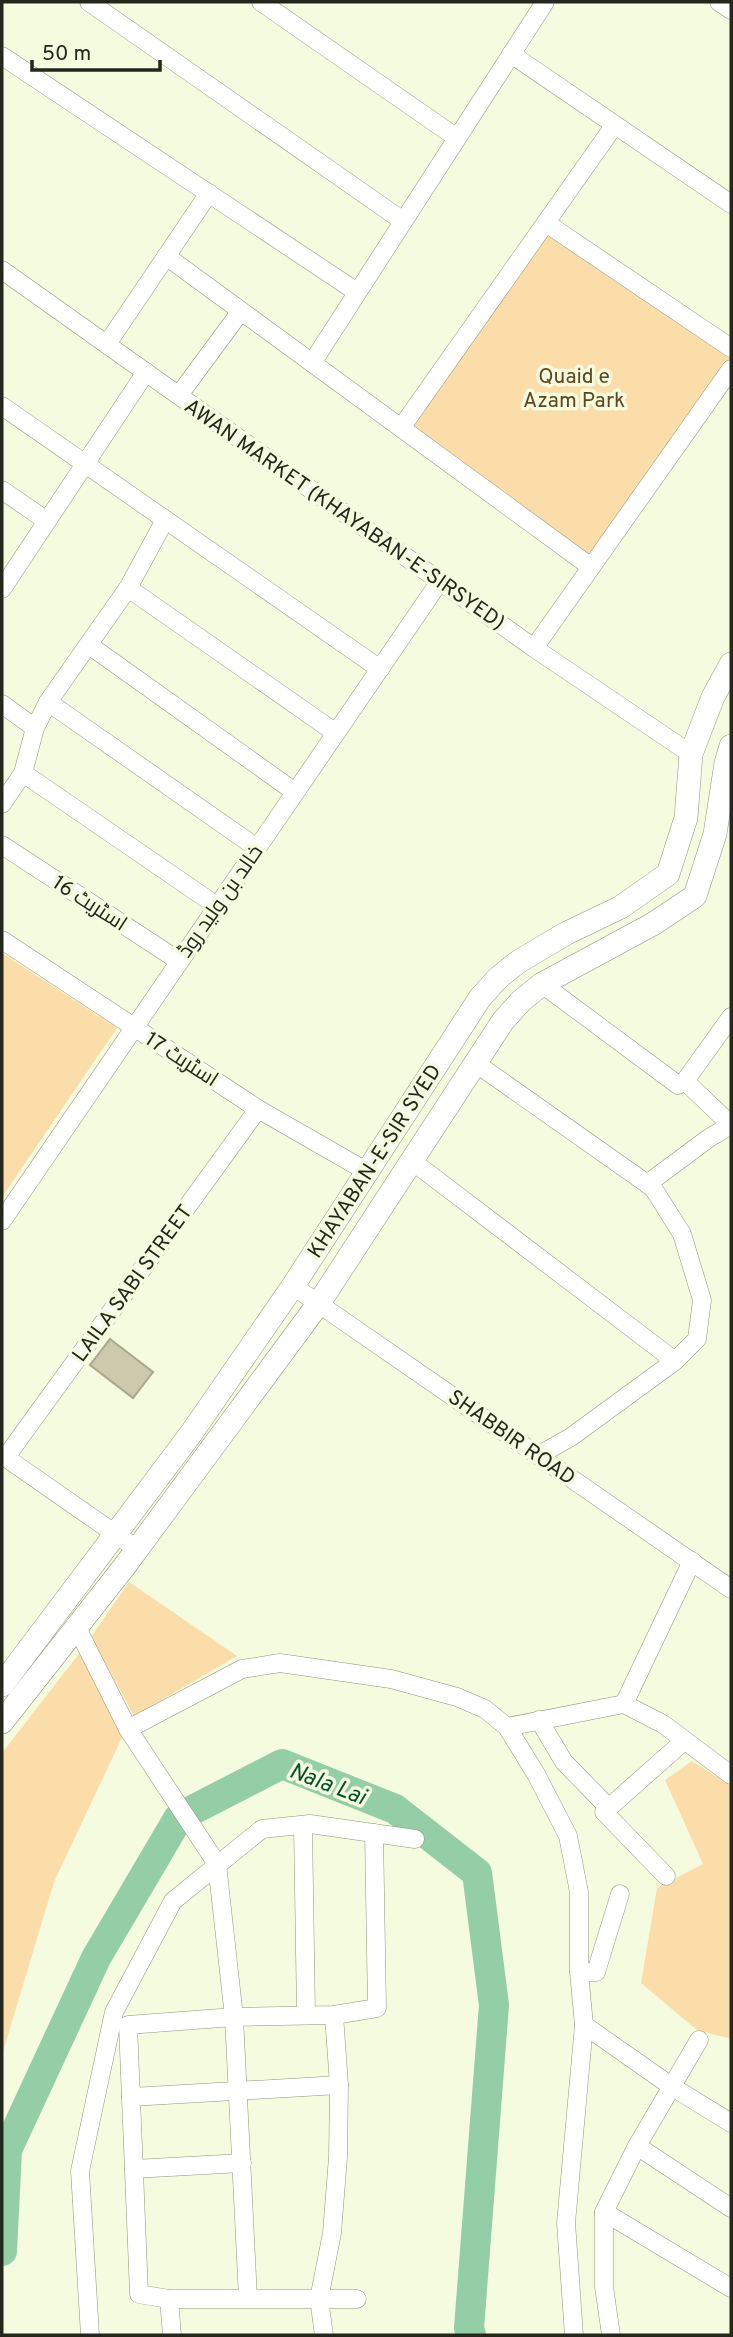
<svg xmlns="http://www.w3.org/2000/svg" width="733" height="2337" viewBox="0 0 733 2337" font-family="Overpass,Cairo,sans-serif">
<rect width="100%" height="100%" fill="#f4fbdf"/>
<g fill="#fbdda9">
<polygon points="546,223 731,348 731,369 591,567 401,428"/>
<polygon points="2,953 117,1028 2,1197"/>
<polygon points="129,1582 237,1656 134,1716 91,1637"/>
<polygon points="85,1646 125,1731 54,1882 2,2055 2,1753"/>
<polygon points="692,1761 731,1786 731,2039 697,2030 641,1983 657,1888 703,1864 665,1780"/>
</g>
<g fill="none" stroke-linecap="round" stroke-linejoin="round">
<polyline stroke="#93cea7" stroke-width="30" points="2,2251 7,2150 96,1958 179,1817 282,1764 395,1809 477,1873 494,2005 469,2328 471,2335"/>
</g>
<polygon fill="#cdc9ad" stroke="#aba78c" stroke-width="2" points="110,1339 153,1372 133,1398 90,1365"/>
<g fill="none" stroke-linecap="round" stroke-linejoin="round">
<defs>
<g id="minor">
<polyline points="89,2 403,221"/>
<polyline points="261,2 457,138"/>
<polyline points="719,2 731,10"/>
<polyline points="511,54 731,204"/>
<polyline points="2,56 357,292"/>
<polyline points="546,223 731,348"/>
<polyline points="166,256 591,567"/>
<polyline points="2,270 534,648 691,754"/>
<polyline points="107,344 209,193"/>
<polyline points="312,363 545,2"/>
<polyline points="179,395 241,311"/>
<polyline points="2,406 380,669"/>
<polyline points="401,428 614,126"/>
<polyline points="2,490 47,521"/>
<polyline points="128,588 336,733"/>
<polyline points="2,589 146,372"/>
<polyline points="89,645 295,792"/>
<polyline points="534,648 731,369"/>
<polyline points="48,702 257,848"/>
<polyline points="2,704 35,728"/>
<polyline points="23,773 217,906"/>
<polyline points="2,804 23,773 35,728 48,702 128,588 165,520"/>
<polyline points="2,845 179,961"/>
<polyline points="2,940 258,1109 366,1171"/>
<polyline points="542,984 678,1085 685,1081 731,1017"/>
<polyline points="474,1062 653,1188 682,1234 702,1300 697,1339 675,1361 571,1437 539,1455"/>
<polyline points="685,1081 731,1125"/>
<polyline points="412,1161 675,1361"/>
<polyline points="647,1184 709,1138 731,1125"/>
<polyline points="2,1221 440,581"/>
<polyline points="293,1286 731,1589"/>
<polyline points="2,1455 137,1549"/>
<polyline points="6,1457 258,1109"/>
<polyline points="77,1628 128,1729 217,1864 234,2017 248,2298"/>
<polyline points="624,1704 692,1561"/>
<polyline points="539,1720 564,1762 609,1808"/>
<polyline points="507,1727 624,1704 663,1724 731,1775"/>
<polyline points="128,1729 242,1669 280,1663 391,1679 457,1697 485,1709 507,1727 536,1774 568,1836 579,1892 579,1972 584,2025 566,2223 574,2335"/>
<polyline points="303,1825 306,2015"/>
<polyline points="666,1876 604,1812 684,1741"/>
<polyline points="579,1972 596,1972 620,1894"/>
<polyline points="584,2025 671,2086 731,2123"/>
<polyline points="131,2097 339,2085"/>
<polyline points="637,2146 731,2208"/>
<polyline points="134,2169 242,2163"/>
<polyline points="604,2212 731,2288"/>
<polyline points="169,2299 172,2335"/>
<polyline points="357,2299 169,2299 139,2294 128,2025 234,2017 334,2015 377,2008 374,1833"/>
<polyline points="90,2335 80,2171 114,2012 173,1901 262,1829 310,1824 415,1839"/>
<polyline points="324,2335 319,2299 332,2233 338,2157 339,2085 334,2015"/>
<polyline points="611,2335 604,2287 604,2212 637,2146 699,2040"/>
</g>
<g id="major">
<polyline points="2,1685 190,1435 293,1286 480,998 498,978 518,962 565,934 621,907 668,874 686,818 691,754 713,697 731,664"/>
<polyline points="2,1722 124,1567 319,1303 503,1021 521,1001 542,984 653,924 695,896 715,834 726,763 731,746"/>
</g>
</defs>
<use href="#minor" stroke="#8f957b" stroke-width="19"/>
<use href="#major" stroke="#8f957b" stroke-width="24"/>
<use href="#minor" stroke="#fff" stroke-width="18"/>
<use href="#major" stroke="#fff" stroke-width="23"/>
</g>
<g text-anchor="middle" stroke-width="7" stroke-linejoin="round" paint-order="stroke">
<g font-size="21" fill="#5d461a" stroke="#f4fbdf">
<text x="574" y="383">Quaid e<tspan x="574" dy="24">Azam Park</tspan></text>
</g>
<g font-size="21" fill="#24271c" stroke="#f4fbdf">
<text transform="translate(345 514) rotate(35)" y="7">AWAN MARKET (KHAYABAN-E-SIRSYED)</text>
<text transform="translate(220 901) rotate(-55)" y="7">خالد بن ولید روڈ</text>
<text transform="translate(90 903) rotate(33)" y="7">اسٹریٹ 16</text>
<text transform="translate(182 1059) rotate(33)" y="7">اسٹریٹ 17</text>
<text transform="translate(374 1161) rotate(-57)" y="7">KHAYABAN-E-SIR SYED</text>
<text transform="translate(132 1283) rotate(-54)" y="7">LAILA SABI STREET</text>
<text transform="translate(512 1437) rotate(35)" y="7">SHABBIR ROAD</text>
</g>
<g font-size="23" font-style="italic" fill="#044f2b" stroke="#f4fbdf">
<text transform="translate(328 1783) rotate(21)" y="8">Nala Lai</text>
</g>
</g>
<rect width="733" height="2337" fill="none" stroke="#24271c" stroke-width="7"/>
<path d="M32 60v10h128v-10" fill="none" stroke="#24271c" stroke-width="3.5"/>
<text x="42" y="60" font-size="21" fill="#24271c" stroke="#f4fbdf" stroke-width="5" paint-order="stroke">50 m</text>
</svg>
